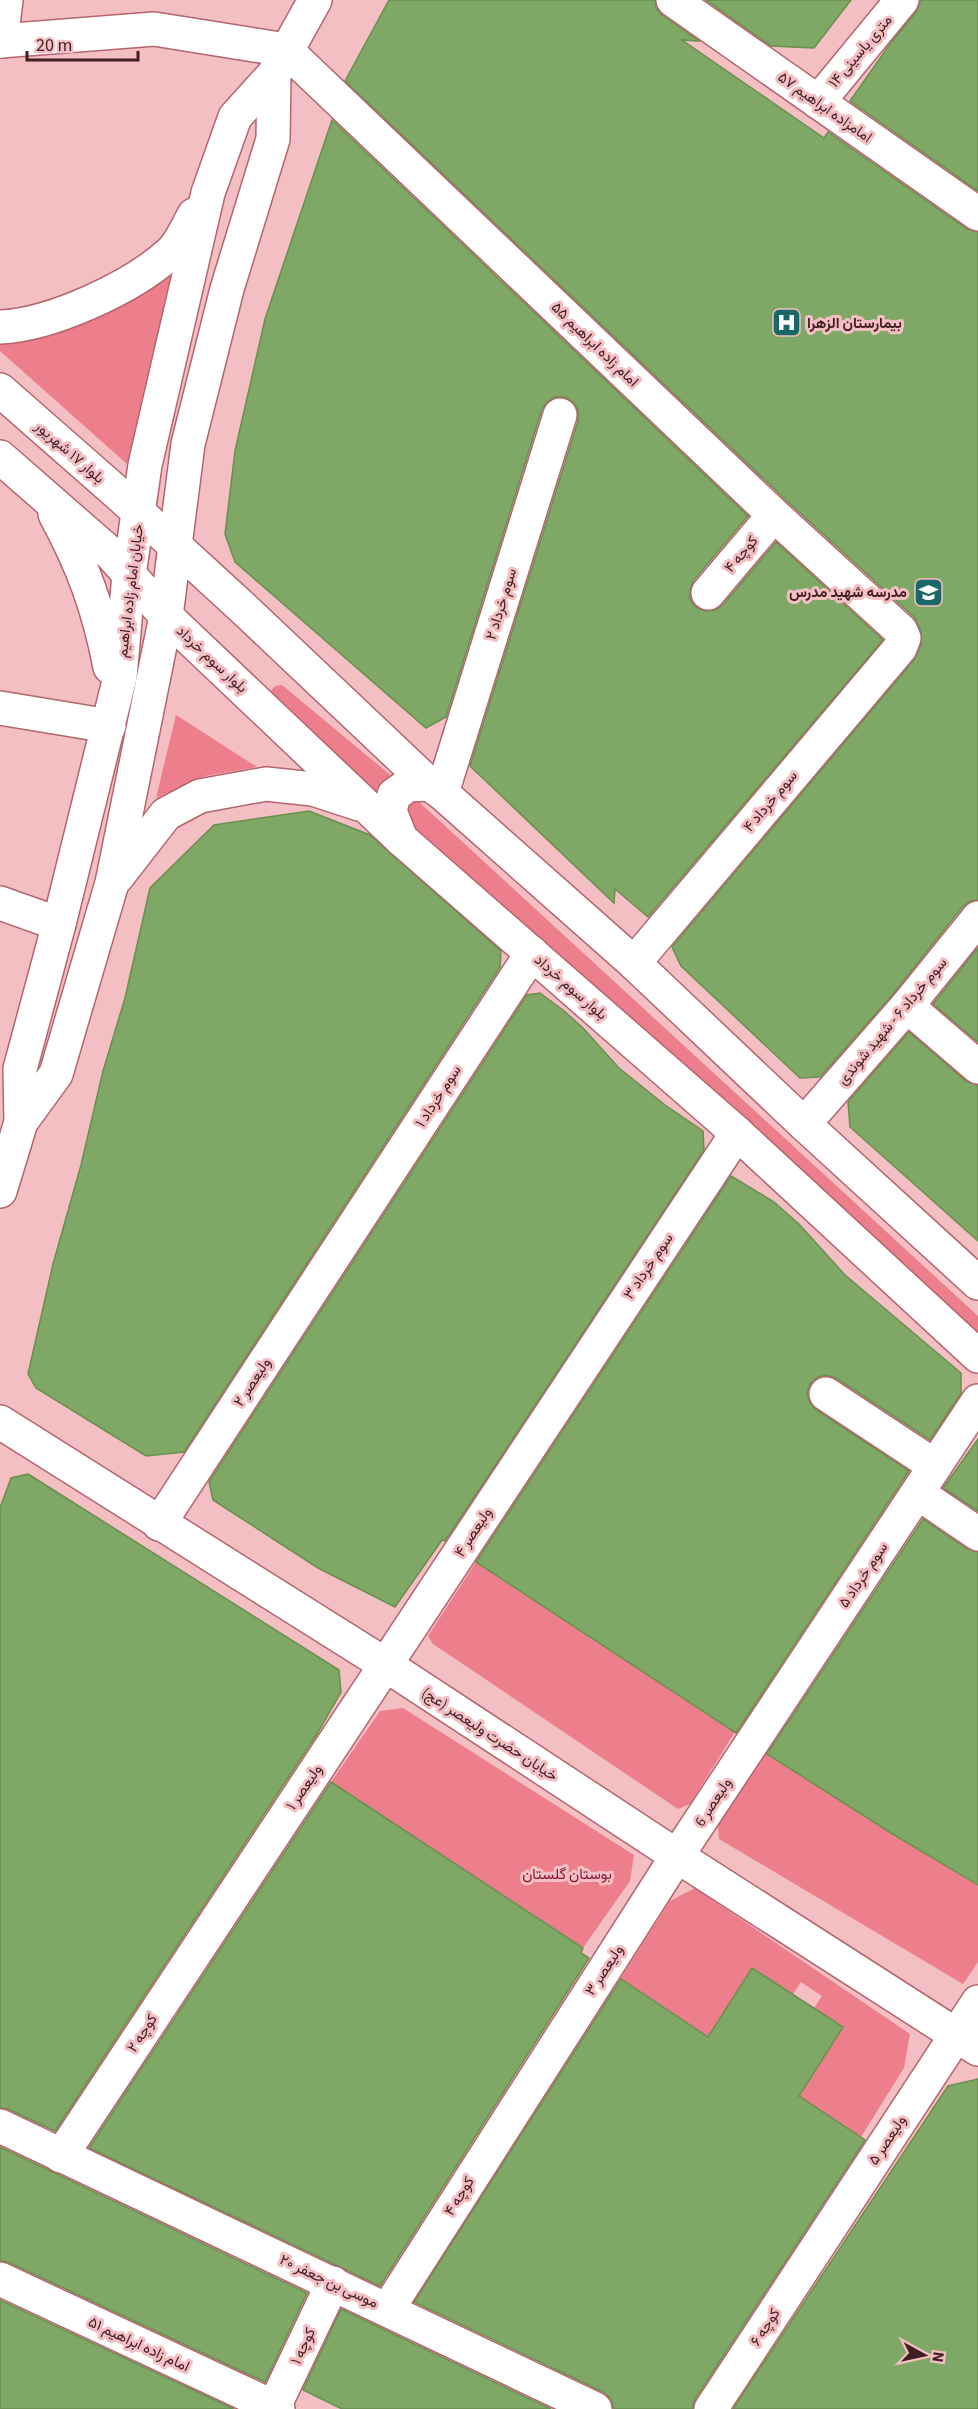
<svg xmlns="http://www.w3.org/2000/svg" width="978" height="2409" viewBox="0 0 978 2409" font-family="'Source Sans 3',Vazirmatn,sans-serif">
<rect width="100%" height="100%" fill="#f4bfc3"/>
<g fill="#ed7f8c">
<polygon points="178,263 127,464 0,351 0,336"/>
<polygon points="282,685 394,778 379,794 275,700 270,692 275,686"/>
<polygon points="176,715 257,767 205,776 156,798"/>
<polygon points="408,801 418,801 978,1316 978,1345 402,817"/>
<polygon points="476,1562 735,1732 690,1804 678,1809 433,1644 428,1636"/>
<polygon points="403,1708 634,1855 630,1881 583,1948 331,1782 380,1711"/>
<polygon points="766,1753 891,1833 978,1885 978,1962 963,1984 719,1839 718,1823"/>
<polygon points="695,1888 910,2034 904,2068 861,2137 799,2096 843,2027 814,2008 822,1996 801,1982 793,1994 752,1968 708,2037 620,1979 670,1901"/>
</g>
<g fill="#7fa765" stroke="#698f4f" stroke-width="1.5">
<polygon points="389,0 655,0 656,8 662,15 699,41 682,40 824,138 828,132 967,229 978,232 978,900 971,901 963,906 893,994 820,1077 800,1078 681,966 672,947 914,660 921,645 921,631 914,617 787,501 345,81"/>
<polygon points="706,0 851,0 814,48 771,46"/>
<polygon points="921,0 978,0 978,191 850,101 890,44 916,12"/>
<polygon points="332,120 748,516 693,581 690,590 690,599 695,607 705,611 715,610 722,606 776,542 883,640 648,917 615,889 614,903 470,766 578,421 578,410 573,402 565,397 555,397 547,402 542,409 446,717 426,728 235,562 225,534 235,451 265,319"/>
<polygon points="309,811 370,835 501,951 500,967 184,1452 146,1456 36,1388 28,1374 53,1264 81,1165 103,1071 125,998 150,888 214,825"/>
<polygon points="978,948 978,1042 933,1004"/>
<polygon points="540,993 563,1010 583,1028 619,1068 665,1105 703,1131 704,1150 445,1541 442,1540 395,1607 318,1568 213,1500 209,1482 527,995"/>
<polygon points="909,1032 966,1081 978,1085 978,1241 850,1127 848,1102"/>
<polygon points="731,1176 774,1202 799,1224 845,1275 961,1373 961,1393 930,1440 836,1378 827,1375 818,1377 810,1384 807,1393 810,1403 815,1409 909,1471 736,1733 476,1562"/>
<polygon points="978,1439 978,1511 943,1488"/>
<polygon points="28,1474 339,1670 341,1692 317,1734 55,2131 8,2109 0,2108 0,1508 11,1478"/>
<polygon points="923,1519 967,1549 978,1552 978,1885 891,1833 767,1754"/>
<polygon points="331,1782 583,1948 581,1953 589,1958 380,2286 89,2148"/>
<polygon points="752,1968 843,2027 799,2096 865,2140 695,2399 692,2409 614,2409 611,2399 603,2392 414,2302 621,1979 708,2037"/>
<polygon points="978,2079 978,2409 733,2409 948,2086"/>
<polygon points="0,2147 307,2293 265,2382 8,2262 0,2261"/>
<polygon points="0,2300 234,2409 0,2409"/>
<polygon points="341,2309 551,2409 342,2409 303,2390"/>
</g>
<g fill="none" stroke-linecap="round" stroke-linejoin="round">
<defs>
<g id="minor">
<polyline points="673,0 978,214"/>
<polyline points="0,41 154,29 286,50 774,515 901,631 904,638 900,648 634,963"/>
<polyline points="1,41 6,0"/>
<polyline points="818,102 902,0"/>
<polyline points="708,593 774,515"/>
<polyline points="0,708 109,726"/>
<polyline points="442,793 560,415"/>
<polyline points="0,903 59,924"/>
<polyline points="907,1006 978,1067"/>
<polyline points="804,1124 907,1006 978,918"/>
<polyline points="826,1394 935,1466"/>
<polyline points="0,1422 386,1665 677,1856 978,2049"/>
<polyline points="918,1493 978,1534"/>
<polyline points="159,1524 532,953"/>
<polyline points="0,2126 595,2409"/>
<polyline points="61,2156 737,1133"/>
<polyline points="0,2279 278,2409"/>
<polyline points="388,2309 677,1856 978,1401"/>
<polyline points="273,2409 333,2283"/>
<polyline points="711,2409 978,2002"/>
</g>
<g id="major">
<path d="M 0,327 C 51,325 131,288 169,254 C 180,245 187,227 194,215"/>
<polyline points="0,390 123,498 244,609 429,784 442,793 634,963 804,1124 978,1283"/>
<polyline points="0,457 111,554 166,616 401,839 737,1133 978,1356"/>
<path d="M 55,514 C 83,565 99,610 110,667"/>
<polyline points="401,839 390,811 394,795 408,785 429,784"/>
<polyline points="117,877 166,814 200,796 266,784 313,789 359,804"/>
<polyline points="21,1122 56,1074 112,883 166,616 188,444 227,289 273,139 274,74"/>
<polyline points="0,1191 21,1122 20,1069 59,924 120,677 129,575 145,465 208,193 235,117 274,74 315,0"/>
</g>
</defs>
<use href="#minor" stroke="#b4656e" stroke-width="36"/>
<use href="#major" stroke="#b4656e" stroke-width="36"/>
<use href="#minor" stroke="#fff" stroke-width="33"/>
<use href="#major" stroke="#fff" stroke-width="33"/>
</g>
<defs>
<symbol id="hospital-square" viewBox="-11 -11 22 22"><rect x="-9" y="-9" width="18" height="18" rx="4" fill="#196766" stroke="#f4bfc3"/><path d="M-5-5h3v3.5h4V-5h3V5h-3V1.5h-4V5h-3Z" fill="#fff"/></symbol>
<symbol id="school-square" viewBox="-11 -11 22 22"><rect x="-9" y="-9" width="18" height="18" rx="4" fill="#196766" stroke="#f4bfc3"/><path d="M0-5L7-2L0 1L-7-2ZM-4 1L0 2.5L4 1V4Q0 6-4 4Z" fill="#fff"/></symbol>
</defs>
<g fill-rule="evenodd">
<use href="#hospital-square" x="770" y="306" width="33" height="33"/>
<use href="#school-square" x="912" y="576" width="33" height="33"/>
</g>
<g text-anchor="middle" stroke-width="6" stroke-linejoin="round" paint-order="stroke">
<g font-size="15" fill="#401f23" stroke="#f4bfc3">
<text transform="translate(860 51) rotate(-50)" y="5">۱۴ متری یاسینی</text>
<text transform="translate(825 107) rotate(35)" y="5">امامزاده ابراهیم ۵۷</text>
<text transform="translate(595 344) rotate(44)" y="5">امام زاده ابراهیم ۵۵</text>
<text transform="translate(70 452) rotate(41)" y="5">بلوار ۱۷ شهریور</text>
<text transform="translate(741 554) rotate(-50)" y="5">کوچه ۴</text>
<text transform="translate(130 591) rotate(-83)" y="5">خیابان امام زاده ابراهیم</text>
<text transform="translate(501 604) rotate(-73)" y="5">سوم خرداد ۲</text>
<text transform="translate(212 659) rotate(43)" y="5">بلوار سوم خرداد</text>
<text transform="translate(770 801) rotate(-50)" y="5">سوم خرداد ۴</text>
<text transform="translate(571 987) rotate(41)" y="5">بلوار سوم خرداد</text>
<text transform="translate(892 1021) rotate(-50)" y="5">سوم خرداد ۶ - شهید شوندی</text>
<text transform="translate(438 1096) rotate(-57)" y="5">سوم خرداد ۱</text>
<text transform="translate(648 1266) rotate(-56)" y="5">سوم خرداد ۳</text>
<text transform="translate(252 1382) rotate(-57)" y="5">ولیعصر ۲</text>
<text transform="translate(473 1532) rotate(-57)" y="5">ولیعصر ۴</text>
<text transform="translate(863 1575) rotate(-56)" y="5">سوم خرداد ۵</text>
<text transform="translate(490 1734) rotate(33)" y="5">خیابان حضرت ولیعصر (عج)</text>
<text transform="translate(304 1787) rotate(-56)" y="5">ولیعصر ۱</text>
<text transform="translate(713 1802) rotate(-57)" y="5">ولیعصر 6</text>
<text transform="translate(604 1970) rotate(-57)" y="5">ولیعصر ۳</text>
<text transform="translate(142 2033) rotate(-57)" y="5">کوچه ۲</text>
<text transform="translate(887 2140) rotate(-57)" y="5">ولیعصر ۵</text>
<text transform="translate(459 2196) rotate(-58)" y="5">کوچه ۴</text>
<text transform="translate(329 2281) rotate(25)" y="5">موسی بن جعفر ۲۰</text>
<text transform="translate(765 2327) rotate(-57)" y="5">کوچه ۶</text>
<text transform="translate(139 2344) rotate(25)" y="5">امام زاده ابراهیم ۵۱</text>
<text transform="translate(303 2346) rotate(-65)" y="5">کوچه ۱</text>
</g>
<g font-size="15" font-weight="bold" fill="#401f23" stroke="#f4bfc3" text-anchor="start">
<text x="807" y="328">بیمارستان الزهرا</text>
<text x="907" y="597" text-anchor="end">مدرسه شهید مدرس</text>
</g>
<g font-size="15" fill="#8a1733" stroke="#f4bfc3">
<text x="567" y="1879">بوستان گلستان</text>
</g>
</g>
<g transform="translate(924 2355) rotate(98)" stroke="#f4bfc3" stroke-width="4.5" paint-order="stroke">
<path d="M0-4.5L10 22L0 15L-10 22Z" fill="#401f23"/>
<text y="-9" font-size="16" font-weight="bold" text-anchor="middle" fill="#401f23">N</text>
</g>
<path d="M27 51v9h111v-9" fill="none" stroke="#401f23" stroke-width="3"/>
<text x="36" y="51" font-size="18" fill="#401f23" stroke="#f4bfc3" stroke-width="4.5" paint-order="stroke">20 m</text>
</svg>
